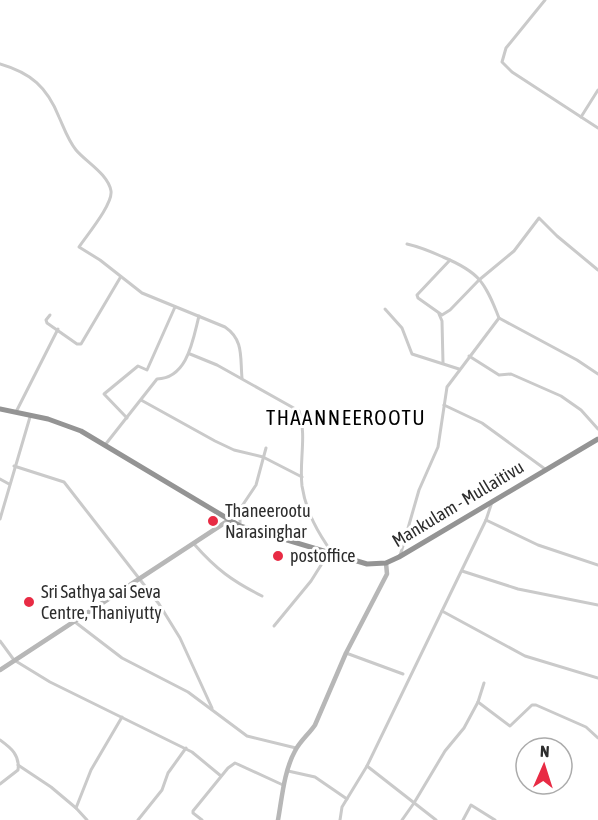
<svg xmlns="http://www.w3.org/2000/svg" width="598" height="820" viewBox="0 0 598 820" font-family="'Asap Condensed',sans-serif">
<rect width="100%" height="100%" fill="#fff"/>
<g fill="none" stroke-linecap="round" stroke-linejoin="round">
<g stroke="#cacaca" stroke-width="3">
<polyline points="545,0 506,48 502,62 512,72 598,128"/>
<path d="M 0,64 C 31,73 47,87 59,117 C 64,128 68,140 76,150 C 86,162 108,174 111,191 C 113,204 87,235 79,247 L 100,260 L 142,293 L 225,327 C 244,340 240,357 242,378"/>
<polyline points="581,117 598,90"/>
<polyline points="450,260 417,295 418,298 442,315 450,310 479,280 514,251 539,218 557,236 598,270"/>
<polyline points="385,309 402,328 412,354 459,369"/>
<polyline points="439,314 442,321 443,363"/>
<polyline points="50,315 46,320 47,323 77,344 81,344 120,278"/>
<polyline points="499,318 577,360 598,374"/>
<path d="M 190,354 L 217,365 L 299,411 C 307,436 299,461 302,486 C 306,512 318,533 333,554"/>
<polyline points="469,356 499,375 511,374 561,396 581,410 598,429"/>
<polyline points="141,400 215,441 234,450 263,457 302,477"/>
<polyline points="444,405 482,423 545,469"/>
<polyline points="16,412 58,329"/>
<polyline points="127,418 104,394 138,366 147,370 175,307"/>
<path d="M 105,445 L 157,379 C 188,378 193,339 199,316"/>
<polyline points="14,466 64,482 159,604 180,638 212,708"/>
<polyline points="0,479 9,484"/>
<polyline points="0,519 30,417"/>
<polyline points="486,520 538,545 598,565"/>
<polyline points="240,524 240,509 256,485 266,448"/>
<path d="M 194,544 C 216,569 232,581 262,596"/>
<path d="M 400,556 L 419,490 L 438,447 L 447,387 L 499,318 C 485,282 479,272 443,257 C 432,252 420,247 407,244"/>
<polyline points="462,571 518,589 598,605"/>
<polyline points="442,611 525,656 598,678"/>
<polyline points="75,622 122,658 188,692 247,736 296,748"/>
<polyline points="274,626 311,581 328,554"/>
<polyline points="0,641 14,660 50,682 192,752 221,776"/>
<polyline points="346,653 403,674"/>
<polyline points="478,702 510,726 532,705 536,705 586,727 598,738"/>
<path d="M 0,740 C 11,748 20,755 18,770 L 0,784"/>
<polyline points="18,765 51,787 76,808 91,770 122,717"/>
<polyline points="367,766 436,820"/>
<polyline points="288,771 315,777 347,799"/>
<polyline points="76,808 87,820"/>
<polyline points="138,820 162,790 168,773 186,748"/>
<polyline points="202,820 193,813 193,811 228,768 235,763 283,785"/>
<polyline points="340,820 342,807 367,766 486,520 492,502"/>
<polyline points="402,820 414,803 445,751 464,728 478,702 484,683"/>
<polyline points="463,820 471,805 495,820"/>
</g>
<g stroke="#b7b7b7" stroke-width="4.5">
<polyline points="0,670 229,520"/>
<path d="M 278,820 C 282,798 284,771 295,751 C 300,741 309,734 315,725 L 346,653 L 387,574 L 386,563"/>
</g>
<polyline stroke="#949494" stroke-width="5" points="0,409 48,419 81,431 240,526 367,564 386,563 399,557 598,439"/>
</g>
<g fill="#e82b44" stroke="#fff" stroke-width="2">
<circle cx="213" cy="521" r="6"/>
<circle cx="278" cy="556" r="6"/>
<circle cx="29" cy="602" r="6"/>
</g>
<g text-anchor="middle" stroke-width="6" stroke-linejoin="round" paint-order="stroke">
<g font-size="18" fill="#2d2d2d" stroke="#fff">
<text transform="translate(458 504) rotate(-31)" y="6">Mankulam - Mullaitivu</text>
</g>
<g font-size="18" fill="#2d2d2d" stroke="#fff" text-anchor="start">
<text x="225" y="517">Thaneerootu<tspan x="225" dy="21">Narasinghar</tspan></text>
<text x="290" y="562">postoffice</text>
<text x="41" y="598">Sri Sathya sai Seva<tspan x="41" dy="21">Centre, Thaniyutty</tspan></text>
</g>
<g font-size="21" letter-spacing="1.5" fill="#000" stroke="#fff">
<text x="346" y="425">THAANNEEROOTU</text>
</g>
</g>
<g transform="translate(544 766) rotate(3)"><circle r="28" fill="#ffffff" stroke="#ababab" stroke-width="1.5"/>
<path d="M0-4.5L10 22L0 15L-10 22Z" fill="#e82b44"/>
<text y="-9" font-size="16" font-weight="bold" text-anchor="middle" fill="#2d2d2d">N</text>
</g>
</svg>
